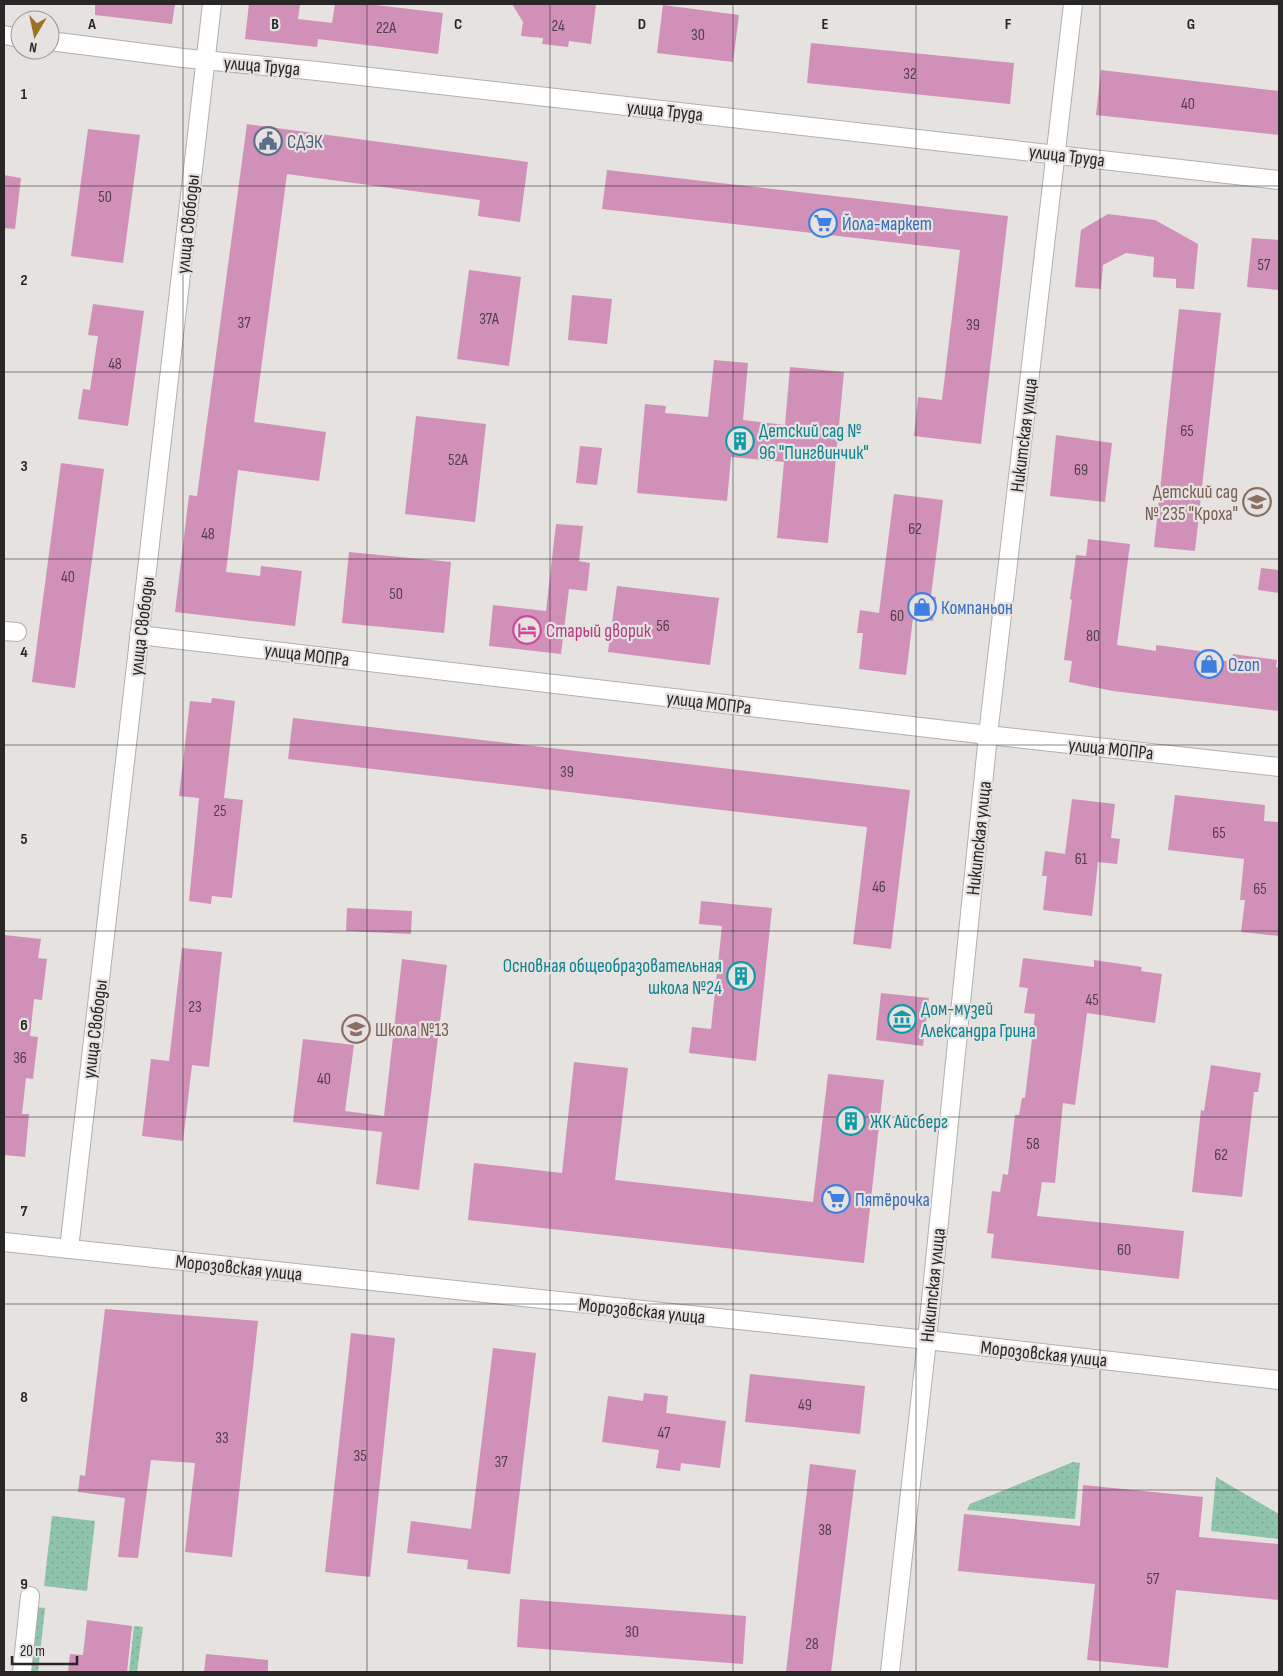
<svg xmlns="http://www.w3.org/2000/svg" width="1283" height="1676" viewBox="0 0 1283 1676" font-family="'Sofia Sans Condensed',sans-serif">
<defs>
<pattern id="green-dots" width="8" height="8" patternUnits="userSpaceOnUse" patternTransform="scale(1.25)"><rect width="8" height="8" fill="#8fc4ab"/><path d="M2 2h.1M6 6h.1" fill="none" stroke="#7ba893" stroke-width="1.8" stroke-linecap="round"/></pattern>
</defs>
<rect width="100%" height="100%" fill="#e5e2e0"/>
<g fill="url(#green-dots)">
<polygon points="1073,1462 1080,1463 1075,1519 967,1510 970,1504"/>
<polygon points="1216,1477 1279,1514 1279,1539 1211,1531"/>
<polygon points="52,1516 95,1521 87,1591 44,1586"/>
<polygon points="36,1607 45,1608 38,1672 28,1672"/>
<polygon points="134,1626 143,1627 137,1672 129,1672"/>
</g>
<g fill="#d090b8">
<polygon points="95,4 175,4 172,24 95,15"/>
<polygon points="249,4 300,4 298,19 332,23 335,4 367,4 443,13 438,54 318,39 317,47 245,39"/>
<polygon points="512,4 596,4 591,44 569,41 568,47 542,44 543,38 521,36 523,22"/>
<polygon points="663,5 739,15 733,62 657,53"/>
<polygon points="811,43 1014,63 1010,104 807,83"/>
<polygon points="1101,70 1279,91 1279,135 1096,115"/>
<polygon points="247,124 528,162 520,222 478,216 480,200 287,174 254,422 326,432 319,481 238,470 226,572 260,576 261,566 302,571 295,626 175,612 189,495 197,496"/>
<polygon points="88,129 140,135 123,263 71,256"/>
<polygon points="607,170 1008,216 981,444 914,436 918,397 942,400 960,250 602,209"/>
<polygon points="4,175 21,178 15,229 4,228"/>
<polygon points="1108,214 1155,220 1198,244 1194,289 1176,288 1176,279 1153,277 1154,257 1126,253 1103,265 1101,289 1075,287 1081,230"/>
<polygon points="1252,238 1279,240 1279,290 1247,287"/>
<polygon points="469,270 521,277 509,366 457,359"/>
<polygon points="572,295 612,299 607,344 568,340"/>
<polygon points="93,304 144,311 128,426 78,419 83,389 90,390 98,336 88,335"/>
<polygon points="1179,309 1221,313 1195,551 1154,547"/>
<polygon points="714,360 748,363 743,420 785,425 790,367 844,372 828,543 777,538 784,462 731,457 727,501 637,493 645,404 666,406 665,413 708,417"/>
<polygon points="416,416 486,424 475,522 405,514"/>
<polygon points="1056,435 1112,443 1105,502 1050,496"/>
<polygon points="580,446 602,448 597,485 576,483"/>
<polygon points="61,463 104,469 75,688 32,682"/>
<polygon points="894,494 943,500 931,596 936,597 933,621 913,618 906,675 859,669 863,633 857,633 860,610 879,613"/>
<polygon points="556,524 583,526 579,561 590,563 587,591 569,589 561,654 489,646 493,605 546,611"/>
<polygon points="1088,539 1130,544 1117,645 1156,651 1156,645 1200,651 1199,657 1232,662 1233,654 1277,660 1276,667 1279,668 1279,711 1113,691 1069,682 1072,661 1064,660 1072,600 1070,599 1076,555 1086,556"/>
<polygon points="349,552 451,562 444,633 342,623"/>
<polygon points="1261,568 1279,570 1279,593 1258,590"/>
<polygon points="617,586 719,598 710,665 608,652"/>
<polygon points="212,698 235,701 224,798 243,800 232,898 212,896 211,904 189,901 199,798 179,796 190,701 211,703"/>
<polygon points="293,718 910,790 891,949 853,944 867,827 288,759"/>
<polygon points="1175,795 1265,805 1264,821 1279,822 1279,936 1241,932 1245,900 1240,900 1244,859 1168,850"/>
<polygon points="1072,799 1115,804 1111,838 1120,839 1117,864 1098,862 1092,916 1043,910 1047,876 1042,876 1045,851 1065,854"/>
<polygon points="701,901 772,908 756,1061 689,1053 692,1027 711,1029 722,926 699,924"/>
<polygon points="347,908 412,911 411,934 346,931"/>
<polygon points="4,935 41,939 38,958 47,959 42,1000 34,999 30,1036 38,1037 33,1079 26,1078 22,1114 29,1114 25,1157 4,1155"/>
<polygon points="182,948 222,952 209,1067 192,1065 183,1141 142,1136 151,1059 169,1061"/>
<polygon points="1023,958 1094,967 1094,960 1142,967 1141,971 1162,974 1155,1023 1087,1013 1075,1105 1063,1103 1055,1183 1042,1182 1037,1216 1184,1231 1179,1279 991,1258 994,1234 987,1233 992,1191 1000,1192 1003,1174 1008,1175 1015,1115 1019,1115 1022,1098 1025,1098 1035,1014 1024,1013 1028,988 1019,987"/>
<polygon points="402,959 447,965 419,1190 376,1184 382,1132 293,1122 303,1039 354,1045 345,1111 384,1116"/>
<polygon points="881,993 929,998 923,1046 876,1040"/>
<polygon points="574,1062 628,1068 615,1180 813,1202 828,1074 884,1080 864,1263 468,1220 474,1163 562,1173"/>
<polygon points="1211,1065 1261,1073 1258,1092 1254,1092 1242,1197 1192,1192 1201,1110 1204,1111"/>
<polygon points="105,1309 258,1321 232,1557 185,1552 195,1463 151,1460 138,1558 118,1557 125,1498 78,1492 80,1475 85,1476"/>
<polygon points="351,1333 395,1338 370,1577 325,1572"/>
<polygon points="493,1348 536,1353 510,1574 467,1569 468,1560 407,1553 411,1521 471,1529"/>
<polygon points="750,1374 865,1386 860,1434 745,1422"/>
<polygon points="644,1393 668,1396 666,1413 726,1421 720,1468 681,1463 680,1471 656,1468 659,1450 602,1442 608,1396 643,1401"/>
<polygon points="810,1464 856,1470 831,1672 786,1672"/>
<polygon points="1083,1485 1203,1497 1199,1537 1279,1544 1279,1600 1176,1590 1168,1668 1087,1660 1095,1584 958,1571 964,1514 1080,1526"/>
<polygon points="520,1599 746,1616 743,1664 517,1647"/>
<polygon points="87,1620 132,1626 127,1672 68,1672 70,1654 83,1655"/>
<polygon points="206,1654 268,1660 268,1672 204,1672"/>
</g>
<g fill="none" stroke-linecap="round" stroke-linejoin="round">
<defs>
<g id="street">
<polyline points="4,35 20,38"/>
<polyline points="50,41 183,58 317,71 1279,180"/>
<polyline points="4,631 17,632"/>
<polyline points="139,635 988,735 1279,767"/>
<polyline points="4,1242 927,1340 1279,1380"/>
<polyline points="69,1249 212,4"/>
<polyline points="22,1672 30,1596"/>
<polyline points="890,1672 927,1340 988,735 1073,4"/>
</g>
</defs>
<use href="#street" stroke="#b2afad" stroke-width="20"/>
<use href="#street" stroke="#fff" stroke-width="18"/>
</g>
<path fill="none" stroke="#282626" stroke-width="1" stroke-opacity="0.55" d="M 183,4 L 183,1672M 367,4 L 367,1672M 550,4 L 550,1672M 733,4 L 733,1672M 916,4 L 916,1672M 1100,4 L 1100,1672M 4,186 L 1279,186M 4,372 L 1279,372M 4,559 L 1279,559M 4,745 L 1279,745M 4,931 L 1279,931M 4,1117 L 1279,1117M 4,1304 L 1279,1304M 4,1490 L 1279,1490"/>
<defs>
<symbol id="civic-ring" viewBox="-11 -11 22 22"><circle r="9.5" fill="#e5e2e0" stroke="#5c6f8a" stroke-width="1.5"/><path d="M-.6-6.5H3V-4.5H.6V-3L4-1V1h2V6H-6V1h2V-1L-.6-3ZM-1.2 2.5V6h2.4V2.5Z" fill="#5c6f8a"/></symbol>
<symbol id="supermarket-ring" viewBox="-11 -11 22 22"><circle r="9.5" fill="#e5e2e0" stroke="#3f7fe0" stroke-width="1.5"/><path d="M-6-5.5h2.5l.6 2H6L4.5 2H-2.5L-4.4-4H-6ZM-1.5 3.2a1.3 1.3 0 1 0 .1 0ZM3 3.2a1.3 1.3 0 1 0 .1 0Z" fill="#3f7fe0"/></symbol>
<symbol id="building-ring" viewBox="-11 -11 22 22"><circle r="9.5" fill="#e5e2e0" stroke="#0f9aa8" stroke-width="1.5"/><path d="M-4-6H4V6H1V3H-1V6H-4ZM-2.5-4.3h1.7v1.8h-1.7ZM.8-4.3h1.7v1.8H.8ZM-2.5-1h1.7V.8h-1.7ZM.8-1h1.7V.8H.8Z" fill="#0f9aa8"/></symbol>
<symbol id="school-ring" viewBox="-11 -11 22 22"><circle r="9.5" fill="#e5e2e0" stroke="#8d6e63" stroke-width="1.5"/><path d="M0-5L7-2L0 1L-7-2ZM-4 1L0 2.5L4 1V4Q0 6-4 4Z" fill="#8d6e63"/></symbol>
<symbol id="shop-ring" viewBox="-11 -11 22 22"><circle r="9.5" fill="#e5e2e0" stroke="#3f7fe0" stroke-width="1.5"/><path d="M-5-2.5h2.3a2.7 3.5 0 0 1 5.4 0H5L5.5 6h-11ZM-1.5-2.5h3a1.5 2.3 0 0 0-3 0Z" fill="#3f7fe0"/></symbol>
<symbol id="hotel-ring" viewBox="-11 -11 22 22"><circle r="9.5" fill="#e5e2e0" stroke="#d1479c" stroke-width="1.5"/><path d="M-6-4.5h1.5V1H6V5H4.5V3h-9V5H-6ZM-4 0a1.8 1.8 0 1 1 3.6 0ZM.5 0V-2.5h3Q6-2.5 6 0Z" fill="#d1479c"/></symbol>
<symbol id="museum-ring" viewBox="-11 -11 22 22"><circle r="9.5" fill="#e5e2e0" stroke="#0f9aa8" stroke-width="1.5"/><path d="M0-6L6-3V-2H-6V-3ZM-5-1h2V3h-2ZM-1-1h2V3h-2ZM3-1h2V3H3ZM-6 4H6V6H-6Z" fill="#0f9aa8"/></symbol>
</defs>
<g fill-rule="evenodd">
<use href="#civic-ring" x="252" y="125" width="32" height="32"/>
<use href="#supermarket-ring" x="807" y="207" width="32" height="32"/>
<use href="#building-ring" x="724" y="425" width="32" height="32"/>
<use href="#school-ring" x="1241" y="486" width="32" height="32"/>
<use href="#shop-ring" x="906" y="591" width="32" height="32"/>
<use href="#hotel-ring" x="511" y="614" width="32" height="32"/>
<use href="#shop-ring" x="1193" y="648" width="32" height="32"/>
<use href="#building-ring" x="725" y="960" width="32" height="32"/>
<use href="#museum-ring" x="886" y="1003" width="32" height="32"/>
<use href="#school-ring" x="340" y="1013" width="32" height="32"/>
<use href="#building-ring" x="835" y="1105" width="32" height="32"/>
<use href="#supermarket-ring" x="820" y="1183" width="32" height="32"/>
</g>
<g text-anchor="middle" stroke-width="4.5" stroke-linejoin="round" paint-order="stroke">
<g font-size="16" fill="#52404a">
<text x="558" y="31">24</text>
<text x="386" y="33">22А</text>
<text x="698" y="40">30</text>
<text x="910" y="79">32</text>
<text x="1188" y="109">40</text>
<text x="105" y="202">50</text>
<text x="1264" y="270">57</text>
<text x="489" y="324">37А</text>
<text x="244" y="328">37</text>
<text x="973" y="330">39</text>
<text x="115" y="369">48</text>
<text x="1187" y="436">65</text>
<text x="458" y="465">52А</text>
<text x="1081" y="475">69</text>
<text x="915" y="534">62</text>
<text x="208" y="539">48</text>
<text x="68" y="582">40</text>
<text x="396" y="599">50</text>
<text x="897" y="621">60</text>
<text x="663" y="631">56</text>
<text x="1093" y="641">80</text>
<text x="567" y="777">39</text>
<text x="220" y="816">25</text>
<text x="1219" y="838">65</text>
<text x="1081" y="864">61</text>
<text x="879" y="892">46</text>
<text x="1260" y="894">65</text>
<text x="1092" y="1005">45</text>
<text x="195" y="1012">23</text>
<text x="20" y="1063">36</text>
<text x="324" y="1084">40</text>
<text x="1033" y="1149">58</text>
<text x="1221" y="1160">62</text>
<text x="1124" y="1255">60</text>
<text x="805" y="1410">49</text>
<text x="664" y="1438">47</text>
<text x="222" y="1443">33</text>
<text x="360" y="1461">35</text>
<text x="501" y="1467">37</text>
<text x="825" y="1535">38</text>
<text x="1153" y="1584">57</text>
<text x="632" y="1637">30</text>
<text x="812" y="1649">28</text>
</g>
<g font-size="19" fill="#282626" stroke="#e5e2e0">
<text transform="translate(262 65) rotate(5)" y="7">улица Труда</text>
<text transform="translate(665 110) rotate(6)" y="7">улица Труда</text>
<text transform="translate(1067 155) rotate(7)" y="7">улица Труда</text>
<text transform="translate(187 224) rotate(-84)" y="7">улица Свободы</text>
<text transform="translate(1023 435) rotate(-83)" y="7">Никитская улица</text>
<text transform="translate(141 626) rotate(-83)" y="7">улица Свободы</text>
<text transform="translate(307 654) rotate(7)" y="7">улица МОПРа</text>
<text transform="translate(709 702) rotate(7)" y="7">улица МОПРа</text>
<text transform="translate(1111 748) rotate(6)" y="7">улица МОПРа</text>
<text transform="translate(978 838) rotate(-84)" y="7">Никитская улица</text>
<text transform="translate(94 1029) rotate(-83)" y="7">улица Свободы</text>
<text transform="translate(239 1267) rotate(6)" y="7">Морозовская улица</text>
<text transform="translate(932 1285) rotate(-84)" y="7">Никитская улица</text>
<text transform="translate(642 1310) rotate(6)" y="7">Морозовская улица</text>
<text transform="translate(1044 1353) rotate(6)" y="7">Морозовская улица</text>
</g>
<g font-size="19" fill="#4e5e75" stroke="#e5e2e0" text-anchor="start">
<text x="287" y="148">СДЭК</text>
</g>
<g font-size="19" fill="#366cbe" stroke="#e5e2e0" text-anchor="start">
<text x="842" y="230">Йола-маркет</text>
<text x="941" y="614">Компаньон</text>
<text x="1228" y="671">Ozon</text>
<text x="855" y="1206">Пятёрочка</text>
</g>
<g font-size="19" fill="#0d838f" stroke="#e5e2e0" text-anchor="start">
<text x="759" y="437">Детский сад №<tspan x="759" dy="22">96 "Пингвинчик"</tspan></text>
<text x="722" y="972" text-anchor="end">Основная общеобразовательная<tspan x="722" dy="22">школа №24</tspan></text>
<text x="921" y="1015">Дом-музей<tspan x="921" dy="22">Александра Грина</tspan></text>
<text x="870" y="1128">ЖК Айсберг</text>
</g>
<g font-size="19" fill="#785e54" stroke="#e5e2e0" text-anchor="end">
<text x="1238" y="498">Детский сад<tspan x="1238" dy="22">№ 235 "Кроха"</tspan></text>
<text x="375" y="1036" text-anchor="start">Школа №13</text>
</g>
<g font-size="19" fill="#b23c85" stroke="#e5e2e0" text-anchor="start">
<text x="546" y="637">Старый дворик</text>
</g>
</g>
<g font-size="16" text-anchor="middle" font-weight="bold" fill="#282626" stroke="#e5e2e0" stroke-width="4.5" stroke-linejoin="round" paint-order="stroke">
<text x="92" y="29">A</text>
<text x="275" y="29">B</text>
<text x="458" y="29">C</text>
<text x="642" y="29">D</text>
<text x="825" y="29">E</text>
<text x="1008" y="29">F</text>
<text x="1191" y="29">G</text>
<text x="24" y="99">1</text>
<text x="24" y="285">2</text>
<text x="24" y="471">3</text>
<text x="24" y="657">4</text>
<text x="24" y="844">5</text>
<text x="24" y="1030">6</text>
<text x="24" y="1216">7</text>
<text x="24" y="1402">8</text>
<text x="24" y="1589">9</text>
</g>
<rect width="1283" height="1676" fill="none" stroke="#282626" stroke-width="10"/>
<g transform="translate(35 35) rotate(189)"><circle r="24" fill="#e5e2e0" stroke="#999796"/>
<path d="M0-4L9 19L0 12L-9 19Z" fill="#9e7021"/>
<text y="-8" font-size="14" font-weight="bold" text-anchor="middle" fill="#282626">N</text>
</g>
<path d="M12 1656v8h65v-8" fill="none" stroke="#282626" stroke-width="2.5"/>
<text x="20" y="1656" font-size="15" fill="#282626" stroke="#e5e2e0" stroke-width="4" paint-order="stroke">20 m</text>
</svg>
